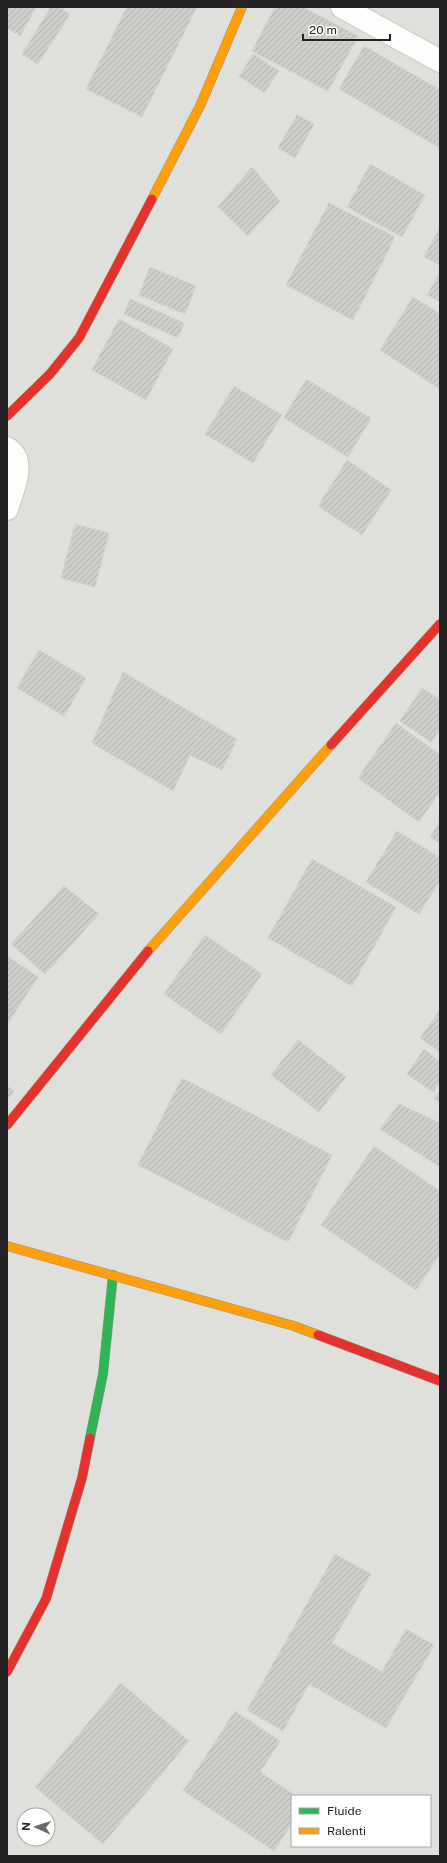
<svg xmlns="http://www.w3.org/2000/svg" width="447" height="1863" viewBox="0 0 447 1863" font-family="'Public Sans',sans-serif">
<defs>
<pattern id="building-hatch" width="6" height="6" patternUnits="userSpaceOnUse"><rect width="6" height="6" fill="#cececb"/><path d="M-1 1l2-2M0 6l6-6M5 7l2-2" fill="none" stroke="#b1b1ae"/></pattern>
</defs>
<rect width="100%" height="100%" fill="#f0f0eb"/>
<path fill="#dfdfdc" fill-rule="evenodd" d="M 7,7 L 440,7 L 440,1856 L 7,1856 ZM 292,1796 L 430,1796 L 430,1846 L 292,1846 ZM 24,1815 L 48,1815 L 48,1839 L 24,1839 Z"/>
<g fill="url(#building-hatch)" stroke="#d3d2cc">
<polygon points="7,7 36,7 20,36 7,28"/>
<polygon points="51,7 59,7 70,14 38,64 22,54"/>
<polygon points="127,7 197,7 142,117 86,89"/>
<polygon points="275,7 302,7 358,36 328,91 252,51"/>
<polygon points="364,46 440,90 440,148 339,89"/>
<polygon points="253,54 279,71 264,93 239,76"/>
<polygon points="297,115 314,124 295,158 278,148"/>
<polygon points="370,164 425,195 402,237 347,207"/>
<polygon points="252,167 280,201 248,236 218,207"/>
<polygon points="329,203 395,237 353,320 286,285"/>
<polygon points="440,227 440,265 424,257"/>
<polygon points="150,267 196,286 185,314 139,295"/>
<polygon points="438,275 440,276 440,302 427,295"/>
<polygon points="413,297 440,314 440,389 380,350"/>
<polygon points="130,299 184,323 178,338 124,314"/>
<polygon points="119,319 173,349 146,400 92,370"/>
<polygon points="306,379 371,418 348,457 284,418"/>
<polygon points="234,386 282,415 253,463 205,434"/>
<polygon points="347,460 391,490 362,535 318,506"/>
<polygon points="75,524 109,533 95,587 61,578"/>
<polygon points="39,650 86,678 64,716 17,688"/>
<polygon points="123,672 206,721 173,791 92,743"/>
<polygon points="422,688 440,700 440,729 431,742 400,721"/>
<polygon points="206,721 237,739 222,770 190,755"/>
<polygon points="396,723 440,755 440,792 419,822 358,778"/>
<polygon points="440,821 440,843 430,837"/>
<polygon points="397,831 440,858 440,880 419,914 366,882"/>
<polygon points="312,859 396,907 352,986 268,938"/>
<polygon points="64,886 99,914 45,974 11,944"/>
<polygon points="205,935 262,974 221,1034 164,994"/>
<polygon points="7,956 38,977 7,1025"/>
<polygon points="440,1010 440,1052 420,1038"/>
<polygon points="298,1040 346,1077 319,1112 271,1075"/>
<polygon points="424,1049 440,1062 440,1083 433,1092 407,1074"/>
<polygon points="182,1078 332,1155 288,1242 138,1165"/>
<polygon points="7,1086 14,1091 7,1101"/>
<polygon points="440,1091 440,1103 434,1098"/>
<polygon points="399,1104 440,1123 440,1167 380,1129"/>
<polygon points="374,1146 440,1191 440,1254 416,1290 321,1225"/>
<polygon points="335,1554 371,1574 332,1643 382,1672 406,1629 434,1645 386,1728 309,1684 283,1731 247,1710"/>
<polygon points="121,1683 189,1741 103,1844 35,1787"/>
<polygon points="235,1711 280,1741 260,1772 296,1796 292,1796 292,1823 274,1851 183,1791"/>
</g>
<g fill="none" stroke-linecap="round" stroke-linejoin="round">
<defs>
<g id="street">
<polyline points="342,7 440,61"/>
<path d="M 7,448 C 28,461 12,491 7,509"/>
</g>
<polyline id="fast" points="90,1438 103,1374 113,1275"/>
<g id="slow">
<polyline points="152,199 200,106 242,7"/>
<polyline points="148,951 331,745"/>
<polyline points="7,1246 294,1326 318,1335"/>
</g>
<g id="jam">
<polyline points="7,416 50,374 79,338 152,199"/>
<polyline points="331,745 440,624"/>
<polyline points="7,1125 148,951"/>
<polyline points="318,1335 440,1381"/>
<polyline points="7,1672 46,1599 82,1478 90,1438"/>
</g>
</defs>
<use href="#street" stroke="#c7c7c5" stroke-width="24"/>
<use href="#fast" stroke="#909a83" stroke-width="10"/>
<use href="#slow" stroke="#909a83" stroke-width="10"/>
<use href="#jam" stroke="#909a83" stroke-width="10"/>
<use href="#street" stroke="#fdfdfc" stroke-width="22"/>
<use href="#fast" stroke="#30b455" stroke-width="9"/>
<use href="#slow" stroke="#ff9f0a" stroke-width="9"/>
<use href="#jam" stroke="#e5322d" stroke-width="9"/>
</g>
<rect width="447" height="1863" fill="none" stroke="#222222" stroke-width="16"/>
<rect x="291" y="1795" width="140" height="52" fill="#ffffff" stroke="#a7a7a7"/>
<rect x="299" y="1808" width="20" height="6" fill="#30b455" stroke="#a7a7a7"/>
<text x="327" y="1815" font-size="12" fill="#222222">Fluide</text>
<rect x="299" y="1828" width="20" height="6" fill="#ff9f0a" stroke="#a7a7a7"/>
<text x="327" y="1835" font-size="12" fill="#222222">Ralenti</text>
<g transform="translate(36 1827) rotate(273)"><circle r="19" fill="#ffffff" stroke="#a7a7a7"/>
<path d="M0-3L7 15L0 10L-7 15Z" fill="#6a6a68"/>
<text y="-6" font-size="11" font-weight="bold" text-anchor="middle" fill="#222222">N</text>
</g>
<path d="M303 34v6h87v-6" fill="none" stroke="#222222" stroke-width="2"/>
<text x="309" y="34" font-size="12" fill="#222222" stroke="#ffffff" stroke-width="3" paint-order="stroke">20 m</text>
</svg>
